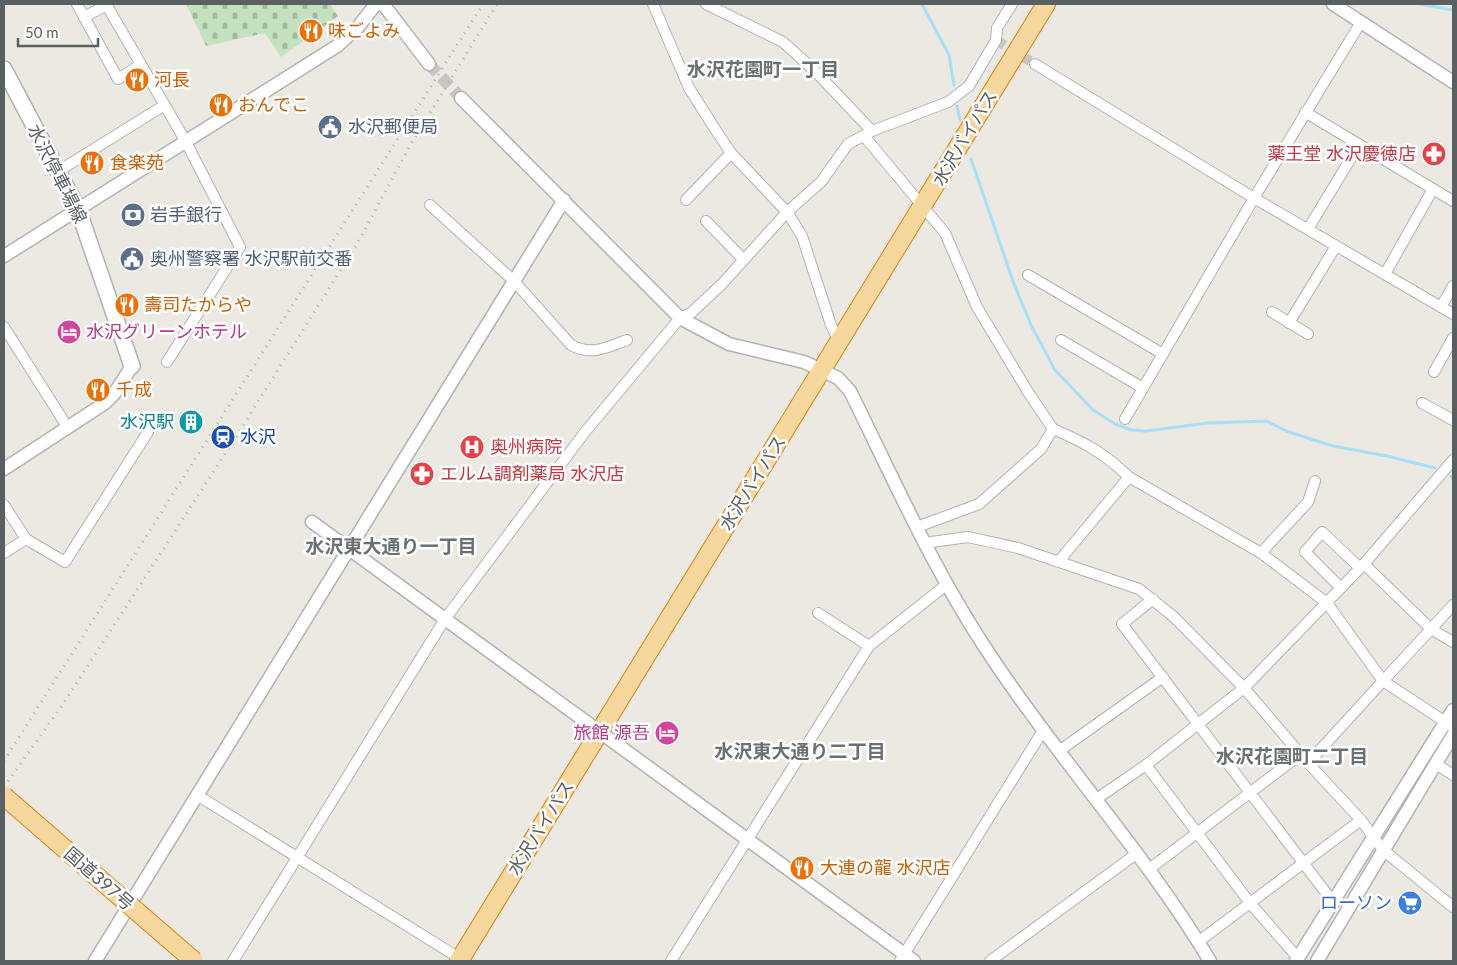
<svg xmlns="http://www.w3.org/2000/svg" width="1457" height="965" viewBox="0 0 1457 965" font-family="Lato,'Noto Sans JP',sans-serif">
<defs>
<pattern id="cemetery-stones" width="16" height="16" patternUnits="userSpaceOnUse" patternTransform="scale(1.25)"><rect width="16" height="16" fill="#c5e2c0"/><path d="M2 7V4a2 2 0 0 1 4 0v3zM10 15v-3a2 2 0 0 1 4 0v3z" fill="#a3ba9f"/></pattern>
</defs>
<rect width="100%" height="100%" fill="#ece8e2"/>
<polygon fill="url(#cemetery-stones)" points="186,4 330,4 338,16 281,57 265,33 206,46"/>
<g fill="none" stroke-linecap="round" stroke-linejoin="round">
<g stroke="#a7dff7" stroke-width="3">
<polyline points="922,4 949,55 954,85"/>
<polyline points="1420,4 1453,10"/>
<polyline points="957,106 960,120"/>
<polyline points="971,159 1014,284 1031,325 1055,370 1093,410 1115,424 1131,430 1146,431 1208,423 1267,421 1286,431 1333,446 1387,456 1435,468"/>
<polyline points="1451,476 1453,479"/>
</g>
<polyline stroke="#c8c6c2" stroke-width="10" stroke-dasharray="10 5" stroke-linecap="butt" points="996,40 1035,64"/>
<polyline stroke="#c8c6c2" stroke-width="12" stroke-dasharray="12 6" stroke-linecap="butt" points="429,64 461,98"/>
<defs>
<g id="minor">
<polyline points="77,4 118,79 140,65"/>
<polyline points="106,4 186,142 240,247 167,362"/>
<polyline points="653,4 689,88 715,129 731,153 787,212 802,236 831,325 840,343"/>
<polyline points="706,4 783,42 814,70 872,131"/>
<polyline points="84,17 107,5"/>
<polyline points="1035,64 1254,198 1453,314"/>
<polyline points="1305,112 1453,201"/>
<polyline points="864,136 945,233 977,307 1028,392 1053,429 1041,449 979,504 917,527"/>
<polyline points="57,172 163,106"/>
<polyline points="686,200 731,153"/>
<path d="M 430,205 L 514,281 L 571,345 C 591,356 606,348 627,340"/>
<polyline points="706,221 743,259"/>
<polyline points="1308,229 1359,145"/>
<polyline points="1385,274 1433,189"/>
<polyline points="1028,275 1163,354"/>
<polyline points="1441,307 1453,286"/>
<polyline points="1272,312 1308,334"/>
<polyline points="1289,323 1336,246"/>
<polyline points="4,327 68,428"/>
<polyline points="1061,340 1143,388"/>
<polyline points="1434,372 1453,338"/>
<polyline points="1422,403 1453,420"/>
<polyline points="1125,419 1254,198 1361,22"/>
<path d="M 1053,429 C 1084,442 1104,453 1129,477 L 1059,561"/>
<polyline points="1129,477 1261,553 1327,603 1383,681 1431,629 1364,564"/>
<polyline points="4,505 26,539 65,562 148,432"/>
<polyline points="924,543 968,537 1018,548 1139,589 1174,617 1244,688 1308,763 1361,820 1383,850 1453,907"/>
<polyline points="4,553 26,539"/>
<polyline points="1261,553 1308,502 1315,481"/>
<polyline points="1341,588 1305,552 1322,532 1360,568"/>
<polyline points="1153,599 1122,624 1333,902"/>
<polyline points="1453,605 1431,629 1453,642"/>
<polyline points="818,613 869,646"/>
<polyline points="1059,751 1163,677"/>
<polyline points="1308,763 1383,681 1453,727"/>
<polyline points="1436,764 1453,775"/>
<polyline points="1146,765 1250,903 1298,958"/>
<polyline points="197,795 464,961"/>
<polyline points="1095,800 1146,765 1244,688 1364,564 1453,460"/>
<polyline points="1148,870 1301,754"/>
<polyline points="1198,942 1361,820"/>
<polyline points="233,961 445,619 585,432 680,318 691,313 722,284 787,212 821,182 848,144 872,131 948,102 969,86 996,40 997,28 1012,4"/>
<polyline points="671,961 869,646 946,585"/>
<polyline points="900,961 1044,729"/>
<polyline points="990,961 1136,854"/>
</g>
<g id="tertiary">
<polyline points="383,4 429,64"/>
<polyline points="1333,4 1453,82"/>
<path d="M 461,98 L 680,318 L 729,344 L 804,362 L 838,378 L 850,391 C 895,482 935,574 992,658 C 1060,761 1146,854 1210,961"/>
<polyline points="4,256 337,46 358,27 376,4"/>
<polyline points="4,469 105,403 114,394 132,366"/>
<polyline points="312,522 914,961"/>
<polyline points="95,961 564,200"/>
<polyline points="1296,961 1453,710"/>
<polyline points="1317,961 1453,735"/>
</g>
<polyline id="secondary" points="4,69 78,209 132,366"/>
<polyline id="trunk" points="459,961 1046,4"/>
</defs>
<use href="#minor" stroke="#b0b3b6" stroke-width="12"/>
<use href="#tertiary" stroke="#b0b3b6" stroke-width="15"/>
<use href="#secondary" stroke="#afb3b6" stroke-width="18"/>
<use href="#trunk" stroke="#db8213" stroke-width="20"/>
<use href="#minor" stroke="#fff" stroke-width="10"/>
<use href="#tertiary" stroke="#fff" stroke-width="12"/>
<use href="#secondary" stroke="#fff" stroke-width="15"/>
<use href="#trunk" stroke="#f6d79e" stroke-width="18"/>
<g stroke="#b0b1b2" stroke-width="3" stroke-dasharray="1 6" stroke-linecap="butt">
<polyline points="4,761 483,4"/>
<polyline points="4,787 63,704 232,443 357,244 411,144 497,4"/>
</g>
<defs>
<polyline id="trunk-bridge" points="4,796 194,961"/>
</defs>
<use href="#trunk-bridge" stroke="#db8213" stroke-width="20" stroke-linecap="butt"/>
<use href="#trunk-bridge" stroke="#f6d79e" stroke-width="18"/>
</g>
<defs>
<symbol id="restaurant-disc" viewBox="-11 -11 22 22"><circle r="9.5" fill="#e8710a" stroke="#fff"/><path d="M-5-6h1v4h1v-4h1v4h1v-4h1v5L-1.5 .5V6h-2V.5L-5-1ZM5-6V6H3V1.5H1.5Q1.5-4 5-6Z" fill="#fff"/></symbol>
<symbol id="civic-disc" viewBox="-11 -11 22 22"><circle r="9.5" fill="#5c6f8a" stroke="#fff"/><path d="M-.6-6.5H3V-4.5H.6V-3L4-1V1h2V6H-6V1h2V-1L-.6-3ZM-1.2 2.5V6h2.4V2.5Z" fill="#fff"/></symbol>
<symbol id="pharmacy-disc" viewBox="-11 -11 22 22"><circle r="9.5" fill="#e0444e" stroke="#fff"/><path d="M-2-6h4v4h4v4h-4v4h-4v-4h-4v-4h4Z" fill="#fff"/></symbol>
<symbol id="bank-disc" viewBox="-11 -11 22 22"><circle r="9.5" fill="#5c6f8a" stroke="#fff"/><path d="M-6-4H6V4H-6ZM0-2.3a2.3 2.3 0 1 0 0 4.6a2.3 2.3 0 1 0 0-4.6Z" fill="#fff"/></symbol>
<symbol id="hotel-disc" viewBox="-11 -11 22 22"><circle r="9.5" fill="#d1479c" stroke="#fff"/><path d="M-6-4.5h1.5V1H6V5H4.5V3h-9V5H-6ZM-4 0a1.8 1.8 0 1 1 3.6 0ZM.5 0V-2.5h3Q6-2.5 6 0Z" fill="#fff"/></symbol>
<symbol id="building-disc" viewBox="-11 -11 22 22"><circle r="9.5" fill="#0f9aa8" stroke="#fff"/><path d="M-4-6H4V6H1V3H-1V6H-4ZM-2.5-4.3h1.7v1.8h-1.7ZM.8-4.3h1.7v1.8H.8ZM-2.5-1h1.7V.8h-1.7ZM.8-1h1.7V.8H.8Z" fill="#fff"/></symbol>
<symbol id="station-disc" viewBox="-11 -11 22 22"><circle r="9.5" fill="#1a4fb4" stroke="#fff"/><path d="M-3-6H3Q5-6 5-4V2Q5 4 3 4L4.5 6H3L1.5 4h-3L-3 6H-4.5L-3 4Q-5 4-5 2V-4Q-5-6-3-6ZM-3.5-4v3h7v-3ZM-3.5 1v1.5H-2V1ZM2 1v1.5H3.5V1Z" fill="#fff"/></symbol>
<symbol id="hospital-disc" viewBox="-11 -11 22 22"><circle r="9.5" fill="#e0444e" stroke="#fff"/><path d="M-5-5h3v3.5h4V-5h3V5h-3V1.5h-4V5h-3Z" fill="#fff"/></symbol>
<symbol id="supermarket-disc" viewBox="-11 -11 22 22"><circle r="9.5" fill="#3f7fe0" stroke="#fff"/><path d="M-6-5.5h2.5l.6 2H6L4.5 2H-2.5L-4.4-4H-6ZM-1.5 3.2a1.3 1.3 0 1 0 .1 0ZM3 3.2a1.3 1.3 0 1 0 .1 0Z" fill="#fff"/></symbol>
</defs>
<g fill-rule="evenodd">
<use href="#restaurant-disc" x="297" y="17" width="28" height="28"/>
<use href="#restaurant-disc" x="123" y="66" width="28" height="28"/>
<use href="#restaurant-disc" x="207" y="91" width="28" height="28"/>
<use href="#civic-disc" x="316" y="113" width="28" height="28"/>
<use href="#pharmacy-disc" x="1420" y="140" width="28" height="28"/>
<use href="#restaurant-disc" x="78" y="149" width="28" height="28"/>
<use href="#bank-disc" x="119" y="201" width="28" height="28"/>
<use href="#civic-disc" x="118" y="245" width="28" height="28"/>
<use href="#restaurant-disc" x="113" y="291" width="28" height="28"/>
<use href="#hotel-disc" x="55" y="318" width="28" height="28"/>
<use href="#restaurant-disc" x="84" y="376" width="28" height="28"/>
<use href="#building-disc" x="177" y="408" width="28" height="28"/>
<use href="#station-disc" x="209" y="423" width="28" height="28"/>
<use href="#hospital-disc" x="458" y="433" width="28" height="28"/>
<use href="#pharmacy-disc" x="408" y="460" width="28" height="28"/>
<use href="#hotel-disc" x="653" y="719" width="28" height="28"/>
<use href="#restaurant-disc" x="788" y="854" width="28" height="28"/>
<use href="#supermarket-disc" x="1396" y="889" width="28" height="28"/>
</g>
<g text-anchor="middle" stroke-width="5" stroke-linejoin="round" paint-order="stroke">
<g font-size="18" fill="#c56008" stroke="#fff" text-anchor="start">
<text x="328" y="37">味ごよみ</text>
<text x="154" y="86">河長</text>
<text x="238" y="111">おんでこ</text>
<text x="110" y="169">食楽苑</text>
<text x="144" y="311">壽司たからや</text>
<text x="116" y="396">千成</text>
<text x="820" y="874">大連の龍 水沢店</text>
</g>
<g font-size="18" fill="#4e5e75" stroke="#fff" text-anchor="start">
<text x="348" y="133">水沢郵便局</text>
<text x="150" y="221">岩手銀行</text>
<text x="150" y="265">奥州警察署 水沢駅前交番</text>
</g>
<g font-size="18" fill="#5a5f62" stroke="#fff">
<text transform="translate(965 138) rotate(-59)" y="6">水沢バイパス</text>
<text transform="translate(57 174) rotate(63)" y="6">水沢停車場線</text>
<text transform="translate(753 483) rotate(-58)" y="6">水沢バイパス</text>
<text transform="translate(541 828) rotate(-58)" y="6">水沢バイパス</text>
<text transform="translate(99 879) rotate(41)" y="6">国道397号</text>
</g>
<g font-size="18" fill="#be3a42" stroke="#fff" text-anchor="start">
<text x="1416" y="160" text-anchor="end">薬王堂 水沢慶徳店</text>
<text x="490" y="453">奥州病院</text>
<text x="440" y="480">エルム調剤薬局 水沢店</text>
</g>
<g font-size="18" fill="#b23c85" stroke="#fff" text-anchor="start">
<text x="86" y="338">水沢グリーンホテル</text>
<text x="650" y="739" text-anchor="end">旅館 源吾</text>
</g>
<g font-size="18" fill="#0d838f" stroke="#fff" text-anchor="end">
<text x="174" y="428">水沢駅</text>
</g>
<g font-size="18" fill="#164399" stroke="#fff" text-anchor="start">
<text x="240" y="443">水沢</text>
</g>
<g font-size="18" fill="#366cbe" stroke="#fff" text-anchor="end">
<text x="1392" y="909">ローソン</text>
</g>
<g font-size="19" font-weight="bold" fill="#6b7173" stroke="#fff">
<text x="763" y="76">水沢花園町一丁目</text>
<text x="391" y="553">水沢東大通り一丁目</text>
<text x="800" y="758">水沢東大通り二丁目</text>
<text x="1292" y="763">水沢花園町二丁目</text>
</g>
</g>
<rect width="1457" height="965" fill="none" stroke="#5a5f62" stroke-width="10"/>
<path d="M18 38v8h80v-8" fill="none" stroke="#5a5f62" stroke-width="2.5"/>
<text x="25" y="38" font-size="15" fill="#5a5f62" stroke="#ffffff" stroke-width="4" paint-order="stroke">50 m</text>
</svg>
